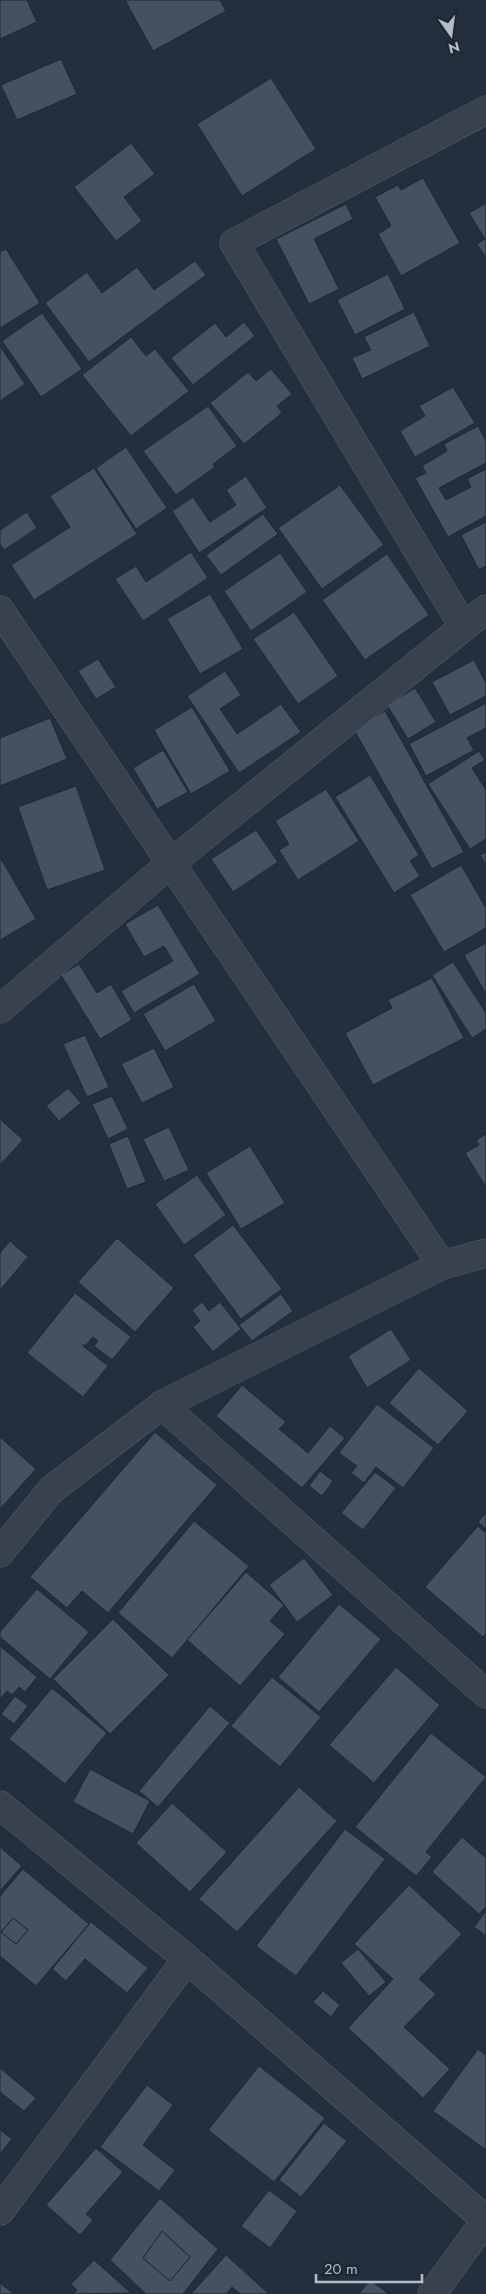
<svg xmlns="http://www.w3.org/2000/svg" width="486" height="2294" viewBox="0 0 486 2294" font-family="Jost,sans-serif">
<rect width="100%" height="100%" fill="#242f3e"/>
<g fill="#455162" stroke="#1f2835" fill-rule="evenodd">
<polygon points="0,0 27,0 37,22 0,39"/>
<polygon points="125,0 220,0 226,11 153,51"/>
<polygon points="61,59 77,94 17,120 1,85"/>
<polygon points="271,78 316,149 242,196 197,124"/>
<polygon points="131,143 155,174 124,197 142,221 116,241 74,187"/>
<polygon points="423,178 460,243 401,276 378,234 391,226 375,197 398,185 401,190"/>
<polygon points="486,203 486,258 477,244 485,239 469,213"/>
<polygon points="346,204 353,219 314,239 339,289 309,304 276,239"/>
<polygon points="6,249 40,303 0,328 0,252"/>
<polygon points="195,261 206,275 89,362 45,303 87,272 102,293 137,267 154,290"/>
<polygon points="388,274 405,309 355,335 337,300"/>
<polygon points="414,312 430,346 362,379 352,358 371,350 364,337"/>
<polygon points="42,313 82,369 41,397 2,341"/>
<polygon points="244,322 255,336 193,385 171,358 215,323 226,337"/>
<polygon points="131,337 146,356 155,349 189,391 131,436 82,375"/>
<polygon points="0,346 25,384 0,401"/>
<polygon points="271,369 292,394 277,406 282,413 244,444 210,403 248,372 256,381"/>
<polygon points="453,387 475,423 415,457 400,431 425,416 419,406"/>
<polygon points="208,406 237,446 213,464 215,467 176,495 143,451"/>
<polygon points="478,426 486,441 486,463 439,488 446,500 471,487 467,479 486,469 486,516 448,537 415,478 426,473 422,466 447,451 444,444"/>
<polygon points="126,447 167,508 136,529 96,468"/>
<polygon points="94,468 137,534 34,600 11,565 70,527 50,496"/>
<polygon points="246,476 267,508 199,553 172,511 193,497 210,522 236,505 226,490"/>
<polygon points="340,485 384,545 322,589 278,528"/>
<polygon points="27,512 37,528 4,550 0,544 0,530"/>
<polygon points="263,514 278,534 221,575 206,555"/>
<polygon points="486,522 486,566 479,570 461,535"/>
<polygon points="191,552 208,578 143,621 115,579 136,566 146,582"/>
<polygon points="280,553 307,592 251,631 224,591"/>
<polygon points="387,554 429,615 365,660 322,600"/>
<polygon points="210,594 243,649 200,674 167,619"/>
<polygon points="294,612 338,676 298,704 253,639"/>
<polygon points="98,659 116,687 96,699 78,671"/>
<polygon points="474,660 486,683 486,696 450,715 432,682"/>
<polygon points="225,671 241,695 220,709 237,734 281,704 301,732 239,773 187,696"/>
<polygon points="415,688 436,722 408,739 387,705"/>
<polygon points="486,703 486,728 467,738 474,750 426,776 409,744"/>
<polygon points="192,707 230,771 191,794 154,730"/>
<polygon points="385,711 464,852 432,869 353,728"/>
<polygon points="50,718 67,759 0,786 0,738"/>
<polygon points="163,750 188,792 157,809 133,768"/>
<polygon points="479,751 485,760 472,768 486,790 486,839 470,849 428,784"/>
<polygon points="370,775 419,855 410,861 420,876 394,893 335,797"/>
<polygon points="76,786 105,870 47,890 18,807"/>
<polygon points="326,789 359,841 298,880 279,850 289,844 275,821"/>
<polygon points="256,830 278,862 233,892 211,859"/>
<polygon points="486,852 486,865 480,855"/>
<polygon points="0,857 36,919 0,940"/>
<polygon points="461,865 486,908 486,928 444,952 410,895"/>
<polygon points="158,905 200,974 134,1013 121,991 173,961 164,946 144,957 125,924"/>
<polygon points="486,943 486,994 464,955"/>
<polygon points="453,962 486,1013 486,1029 472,1038 432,975"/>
<polygon points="79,964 97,993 111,984 132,1020 100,1039 61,975"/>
<polygon points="432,978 464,1038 373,1085 345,1033 392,1008 388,1000"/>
<polygon points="194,984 216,1021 165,1051 143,1014"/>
<polygon points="85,1035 109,1087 87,1097 63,1044"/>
<polygon points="154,1048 174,1087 142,1103 121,1064"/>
<polygon points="68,1088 81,1103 59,1121 46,1106"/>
<polygon points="112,1096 128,1129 108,1139 92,1104"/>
<polygon points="0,1119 23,1140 0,1165"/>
<polygon points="169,1127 189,1170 164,1181 143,1139"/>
<polygon points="486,1134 486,1187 465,1153 479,1145 476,1140"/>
<polygon points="128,1136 146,1182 127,1189 109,1144"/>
<polygon points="250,1146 285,1203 241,1229 206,1173"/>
<polygon points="197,1175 226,1215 184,1245 155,1204"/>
<polygon points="233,1225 282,1289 241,1319 193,1255"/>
<polygon points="117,1238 174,1288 135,1332 78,1282"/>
<polygon points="10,1241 28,1257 0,1290 0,1253"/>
<polygon points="75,1293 131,1337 112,1360 94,1346 98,1341 93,1337 86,1345 82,1345 108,1366 83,1397 27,1353"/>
<polygon points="281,1294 293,1311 252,1341 239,1325"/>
<polygon points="202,1302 209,1311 220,1302 241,1329 213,1352 193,1327 200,1321 192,1310"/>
<polygon points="391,1329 411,1360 367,1388 348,1356"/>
<polygon points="419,1368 468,1411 438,1445 389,1403"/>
<polygon points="242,1385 286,1422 279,1429 308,1453 330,1426 345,1438 302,1488 216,1416"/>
<polygon points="377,1404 434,1448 403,1488 376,1467 364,1483 351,1473 357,1466 339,1453"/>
<polygon points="155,1432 217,1485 108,1613 82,1591 67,1608 30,1577"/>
<polygon points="0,1437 36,1469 0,1509"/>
<polygon points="320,1471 333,1481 322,1496 309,1486"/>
<polygon points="375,1472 396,1488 363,1530 341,1513"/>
<polygon points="486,1513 486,1529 478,1522"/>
<polygon points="194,1521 249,1566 172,1658 118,1613"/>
<polygon points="478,1526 486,1533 486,1634 483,1637 425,1587"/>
<polygon points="304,1558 333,1595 297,1622 269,1585"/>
<polygon points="246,1572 284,1605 270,1621 285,1634 240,1686 187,1640"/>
<polygon points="37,1589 89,1632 50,1679 0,1637 0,1632"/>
<polygon points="339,1604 381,1639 319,1712 278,1677"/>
<polygon points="113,1619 169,1675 110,1734 53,1679"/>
<polygon points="0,1646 37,1677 25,1692 19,1687 12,1695 7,1691 0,1699"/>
<polygon points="396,1667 440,1705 374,1783 329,1745"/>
<polygon points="272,1677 321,1717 280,1767 231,1726"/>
<polygon points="52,1688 107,1733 65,1784 9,1739"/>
<polygon points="15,1696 28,1706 14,1724 1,1714"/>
<polygon points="210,1706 230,1723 158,1807 139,1791"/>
<polygon points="431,1733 486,1777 426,1852 432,1857 416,1876 355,1827"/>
<polygon points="90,1769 150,1801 133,1834 73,1802"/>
<polygon points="299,1787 337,1821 237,1932 199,1899"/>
<polygon points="172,1803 227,1852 190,1892 136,1843"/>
<polygon points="345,1829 385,1859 296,1976 256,1946"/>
<polygon points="462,1837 486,1858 486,1907 479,1914 432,1872"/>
<polygon points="0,1847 22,1866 0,1891"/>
<path d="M 23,1869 L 89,1924 L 36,1986 L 0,1956 L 0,1896 ZM 13,1918 L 28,1930 L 16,1944 L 1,1932 Z"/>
<polygon points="409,1885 462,1934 419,1979 436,1994 404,2027 450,2069 423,2098 348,2028 393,1979 354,1944"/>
<polygon points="486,1911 486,1936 474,1927"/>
<polygon points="13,1918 28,1930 16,1944 1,1932"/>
<polygon points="91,1922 148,1968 127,1993 85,1959 66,1981 52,1969"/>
<polygon points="358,1949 386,1982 369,1996 341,1963"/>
<polygon points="323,1991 340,2005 331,2017 313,2002"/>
<polygon points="478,2049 486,2055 486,2150 433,2111"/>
<polygon points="259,2066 325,2118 274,2182 208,2130"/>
<polygon points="0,2068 36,2098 24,2111 0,2092"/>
<polygon points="147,2085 173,2105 143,2145 175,2170 159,2191 100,2147"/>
<polygon points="324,2123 347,2141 301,2197 279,2180"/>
<polygon points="0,2130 12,2139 0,2154"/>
<polygon points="96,2148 123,2172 86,2214 93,2220 80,2235 46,2205"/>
<polygon points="269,2190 297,2211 270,2248 241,2226"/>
<path d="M 160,2198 L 218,2249 L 183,2294 L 146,2294 L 110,2260 ZM 162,2231 L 190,2257 L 170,2281 L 143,2258 Z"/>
<polygon points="162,2231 190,2257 170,2281 143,2258"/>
<polygon points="226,2255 269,2294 240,2294 232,2287 226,2294 191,2294"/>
<polygon points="94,2260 131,2293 73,2294 77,2290 71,2284"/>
<polygon points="370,2280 389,2294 359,2294"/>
<polygon points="0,2283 14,2294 0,2294"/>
</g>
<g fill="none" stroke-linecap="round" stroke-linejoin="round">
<defs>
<g id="minor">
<polyline points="0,610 442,1265"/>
<polyline points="463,626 234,243 486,110"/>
<polyline points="0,1009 171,863 486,609"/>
<polyline points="162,1405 486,1694"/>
<polyline points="0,1553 51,1490 162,1405 442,1265 486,1253"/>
<polyline points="0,1805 187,1959 486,2220"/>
<polyline points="0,2211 187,1959"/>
<polyline points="432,2294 486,2220"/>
</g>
</defs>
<use href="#minor" stroke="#565f6c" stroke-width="29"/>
<use href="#minor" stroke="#38414e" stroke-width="28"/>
</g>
<g transform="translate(451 35) rotate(166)" stroke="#1d2633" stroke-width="4" paint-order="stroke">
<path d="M0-4L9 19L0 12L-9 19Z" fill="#b4bcc9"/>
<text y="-8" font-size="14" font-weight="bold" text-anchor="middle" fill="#b4bcc9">N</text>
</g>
<path d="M316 2274v8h106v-8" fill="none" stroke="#b4bcc9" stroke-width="2.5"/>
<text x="324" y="2274" font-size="15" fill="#b4bcc9" stroke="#1d2633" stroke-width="4" paint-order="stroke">20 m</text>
</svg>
